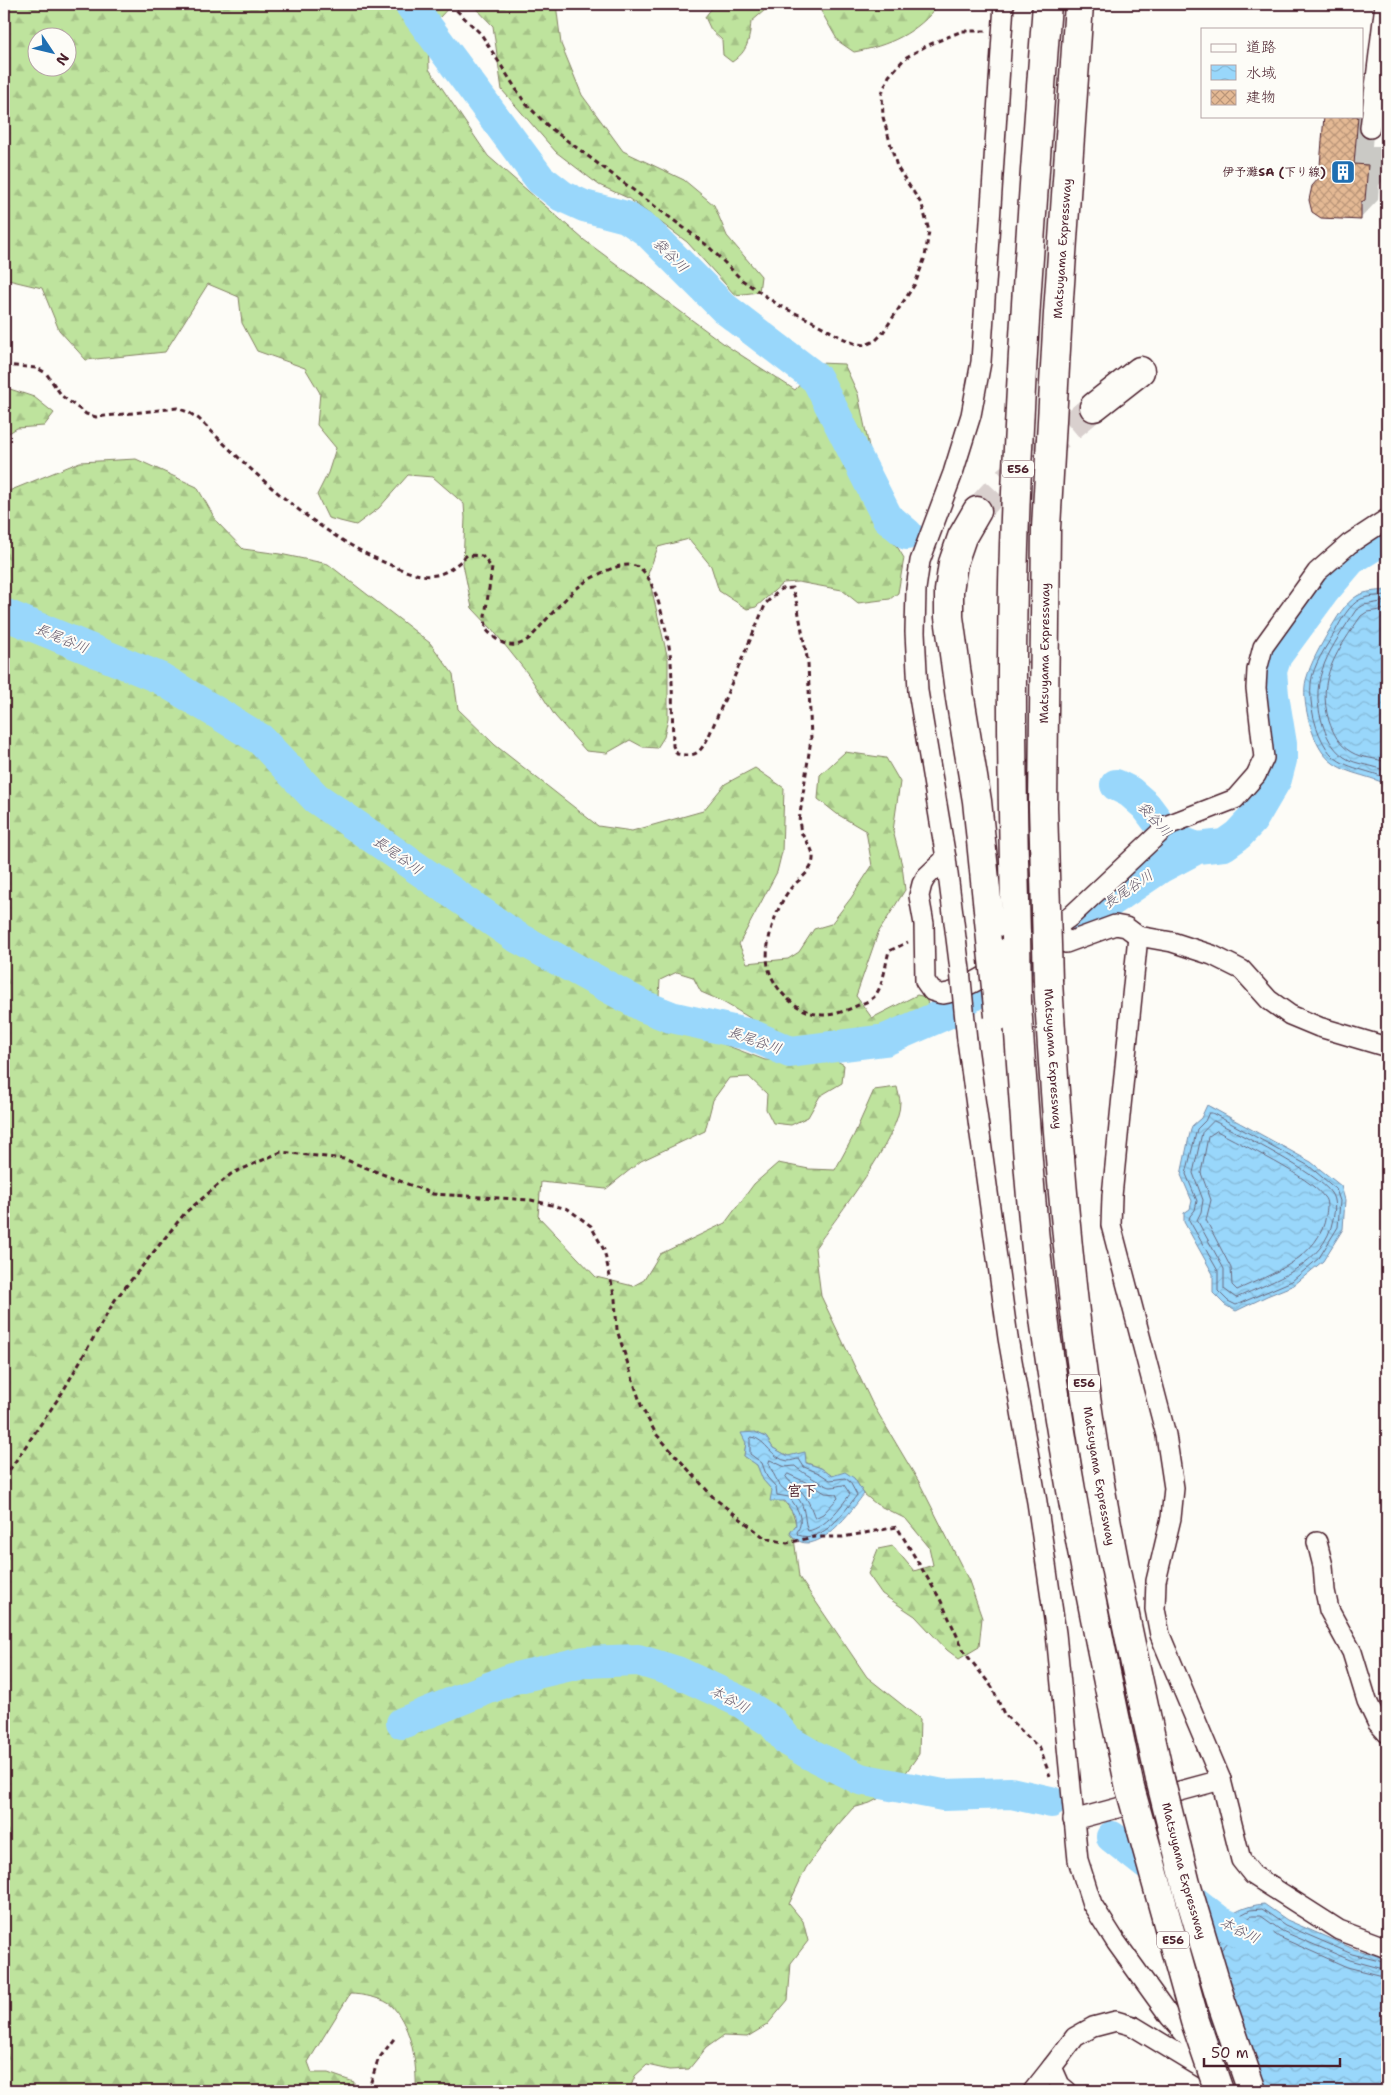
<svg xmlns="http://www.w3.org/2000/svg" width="1391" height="2095" viewBox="0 0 1391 2095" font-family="'Shantell Sans','Klee One',sans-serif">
<defs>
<pattern id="forest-firs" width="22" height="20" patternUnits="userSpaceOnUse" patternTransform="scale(1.25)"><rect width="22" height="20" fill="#bee39d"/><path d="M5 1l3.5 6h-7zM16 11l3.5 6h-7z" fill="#a5c287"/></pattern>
<pattern id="water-waves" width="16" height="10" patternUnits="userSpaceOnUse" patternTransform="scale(1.25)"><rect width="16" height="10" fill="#99d7fb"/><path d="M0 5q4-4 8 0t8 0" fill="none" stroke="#85b8d7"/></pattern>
<pattern id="building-cross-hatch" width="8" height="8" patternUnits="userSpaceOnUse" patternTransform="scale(1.25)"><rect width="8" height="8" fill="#e4b994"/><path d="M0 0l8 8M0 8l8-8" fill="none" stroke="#bb9679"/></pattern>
</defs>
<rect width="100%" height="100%" fill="#fdfcf7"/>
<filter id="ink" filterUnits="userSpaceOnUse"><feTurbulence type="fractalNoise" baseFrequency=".02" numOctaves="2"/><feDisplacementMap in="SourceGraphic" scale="10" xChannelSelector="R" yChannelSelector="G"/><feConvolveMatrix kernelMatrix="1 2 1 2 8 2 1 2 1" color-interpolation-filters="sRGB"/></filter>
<g filter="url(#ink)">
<g fill="url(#forest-firs)" stroke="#848164" fill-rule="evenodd">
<path d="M 4,4 L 452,4 L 428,30 L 429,69 L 488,156 L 584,240 L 727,346 L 795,390 L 819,363 L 844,364 L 858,394 L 875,476 L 874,520 L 898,548 L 904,558 L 898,593 L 890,599 L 858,603 L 842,590 L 798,582 L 783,583 L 756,607 L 747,609 L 719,591 L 711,566 L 689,539 L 658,547 L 648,574 L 668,659 L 668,718 L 664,737 L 657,748 L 643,747 L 630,740 L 607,753 L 586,751 L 555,716 L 528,674 L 492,629 L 472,608 L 463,564 L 465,518 L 464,504 L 433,477 L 408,475 L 379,508 L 356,525 L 328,518 L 317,495 L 328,473 L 336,448 L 317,425 L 320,393 L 305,368 L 257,351 L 242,323 L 239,297 L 208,284 L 165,352 L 86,360 L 59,330 L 42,288 L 4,279 ZM 38,38 L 68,38 L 68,68 L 38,68 Z"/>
<polygon points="472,4 556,4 561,44 582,95 623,151 684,180 714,205 727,236 761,276 759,292 735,295 687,242 628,198 599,185 556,152 502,90 493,26"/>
<path d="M 715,4 L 772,4 L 751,22 C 749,41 748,51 732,62 L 723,55 L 722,40 L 711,30 L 705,17 Z"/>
<path d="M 817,4 L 939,4 C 918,33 888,46 854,52 L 838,41 Z"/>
<polygon points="4,387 34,397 54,413 44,426 17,428 4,436"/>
<path d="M 136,459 L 197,487 L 217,522 L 243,549 L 280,554 L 328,564 L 430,643 L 453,674 L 458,709 L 495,745 L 598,826 L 632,831 L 703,811 L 725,784 L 755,768 L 784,788 L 782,852 L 777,872 L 739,944 L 747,963 L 788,959 L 799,952 L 814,929 L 831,924 L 851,898 L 872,866 L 866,831 L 837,814 L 818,799 L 820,775 L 845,752 L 886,758 L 900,782 L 893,831 L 902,865 L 905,890 L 878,933 L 856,996 L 872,1018 L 917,995 L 926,997 L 930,1013 C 924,1017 918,1023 911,1026 C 894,1032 813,1049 798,1043 C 763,1030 735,1005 701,992 L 693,977 L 677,972 L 660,980 L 659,996 L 679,1010 L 699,1035 L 765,1060 L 795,1060 L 827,1055 L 844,1065 L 842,1083 L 820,1096 L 808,1117 L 791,1125 L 773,1123 L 766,1109 L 767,1094 L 749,1077 L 729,1078 L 713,1100 L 705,1131 L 641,1161 L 606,1189 L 541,1182 L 538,1216 L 596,1277 L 633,1286 L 644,1280 L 660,1254 L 725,1223 L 754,1184 L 778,1163 L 809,1169 L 835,1170 L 854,1135 L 874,1090 L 897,1087 C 898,1092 900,1098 900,1102 C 901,1136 836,1218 815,1248 L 821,1296 L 872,1403 L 919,1482 L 969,1581 L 982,1618 L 979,1647 L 959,1659 L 947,1650 L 915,1616 L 882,1594 L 868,1574 L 878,1549 L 893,1546 L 914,1571 L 933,1565 L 929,1547 L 906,1519 L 876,1504 L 864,1494 L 854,1478 L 832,1476 L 821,1468 L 788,1456 L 773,1448 L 766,1437 L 755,1432 L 746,1443 L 744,1456 C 748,1459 754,1462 757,1465 C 761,1471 762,1478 766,1483 C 778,1498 793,1504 796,1525 L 790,1533 L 794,1538 L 799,1577 L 867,1677 L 920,1719 L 919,1754 L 893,1791 L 870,1803 L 853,1808 L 836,1827 L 806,1868 L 789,1904 L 803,1921 L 808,1941 L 791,1963 L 788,2000 L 767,2025 L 747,2037 L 723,2036 L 706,2048 L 689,2069 L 669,2070 L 647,2065 L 635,2076 L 629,2091 L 416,2091 C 417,2063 412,2029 393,2007 C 385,1998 361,1994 350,1994 L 308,2062 L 312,2073 L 328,2073 L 354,2082 L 353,2091 L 4,2091 L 4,493 L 80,462 Z"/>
</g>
<g fill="url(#water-waves)" stroke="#798da8">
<path d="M 1387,590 L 1387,785 C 1366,773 1339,775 1323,753 C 1311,737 1301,699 1306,680 C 1311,662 1320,647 1329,631 C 1337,618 1344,604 1357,596 C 1365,591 1378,591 1387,590 Z"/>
<polygon points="1207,1105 1311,1162 1341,1186 1345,1200 1343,1229 1323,1261 1294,1285 1267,1296 1236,1311 1225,1305 1213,1293 1213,1274 1184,1222 1184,1213 1190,1209 1192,1201 1181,1175 1189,1137 1192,1126 1201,1118"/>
<path d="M 755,1432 L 766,1437 L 773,1448 L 788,1456 L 805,1452 L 806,1463 L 821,1468 L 832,1476 L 845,1472 L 854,1478 L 864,1494 C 851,1511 813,1565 790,1533 L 796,1525 L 795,1516 L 785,1501 L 770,1501 L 772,1490 L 763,1480 L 757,1465 L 744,1456 L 746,1443 L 741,1433 Z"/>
<path d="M 1264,1904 L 1287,1920 L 1354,1949 L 1387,1959 L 1387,2091 L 1250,2091 L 1210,2040 L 1191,1958 C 1212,1932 1227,1907 1264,1904 Z"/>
</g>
<polygon fill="#0003" points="1362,87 1377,88 1372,146 1386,147 1383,181 1379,185 1378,200 1360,219 1325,116 1362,116"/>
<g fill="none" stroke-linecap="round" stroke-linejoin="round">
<g stroke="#6a697e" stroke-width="1">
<path d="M 1387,595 C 1379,596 1368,596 1361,599 C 1349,605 1341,620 1335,632 C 1326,647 1313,665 1311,683 C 1309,705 1315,731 1327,749 C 1341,770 1367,768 1387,779"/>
<path d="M 1387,601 L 1364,605 L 1356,610 C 1332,647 1308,677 1322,722 C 1326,736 1332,748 1344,757 C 1357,766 1374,764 1387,772"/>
<path d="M 1387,609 L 1367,612 L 1361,616 C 1338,650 1316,678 1329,721 C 1333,733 1339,745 1351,752 C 1362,759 1376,757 1387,763"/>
<polygon points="1209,1113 1212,1113 1309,1166 1336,1189 1340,1201 1338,1227 1319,1258 1292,1281 1236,1305 1228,1301 1218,1291 1218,1271 1189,1220 1190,1216 1195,1210 1197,1201 1186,1174 1197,1129 1205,1121"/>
<path d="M 1214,1121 C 1238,1133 1319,1174 1331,1193 C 1336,1200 1335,1211 1333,1219 C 1325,1265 1273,1281 1236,1298 L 1224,1289 L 1224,1269 L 1197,1220 L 1201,1212 L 1203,1200 L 1193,1173 L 1202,1133 Z"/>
<path d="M 1217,1131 C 1242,1145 1309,1176 1324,1197 C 1328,1201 1327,1209 1326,1215 C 1320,1258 1271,1274 1237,1290 L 1232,1285 L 1231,1268 L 1206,1220 L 1211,1200 L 1201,1173 L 1208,1137 Z"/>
<path d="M 752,1437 C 767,1440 771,1459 788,1461 C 791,1461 796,1459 799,1459 L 804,1467 L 819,1473 L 830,1480 L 845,1478 L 850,1482 L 857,1495 C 844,1512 823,1544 798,1535 L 797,1532 C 805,1520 797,1507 789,1497 L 777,1495 L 776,1487 L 767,1477 L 762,1463 L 750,1454 L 750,1440 Z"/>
<path d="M 770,1460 L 785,1467 L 795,1466 C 798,1470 826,1487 831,1487 C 835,1487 840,1485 844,1485 L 850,1494 C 840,1508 826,1527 808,1531 C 804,1522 806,1511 800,1501 C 795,1494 791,1493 785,1490 C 779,1487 771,1469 769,1463 Z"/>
<path d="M 788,1474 L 812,1485 L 825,1493 L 836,1494 L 838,1498 L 823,1514 L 815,1518 C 811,1508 808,1498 800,1490 C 796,1484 789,1483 786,1477 Z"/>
<polyline points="1217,1934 1224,1926 1235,1918 1250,1910 1262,1909 1285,1925 1352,1954 1387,1963"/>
<polyline points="1219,1942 1228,1931 1239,1923 1252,1916 1261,1916 1282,1931 1350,1960 1387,1970"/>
<path d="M 1221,1950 C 1231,1939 1243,1924 1259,1923 L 1279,1937 L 1347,1967 L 1387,1977"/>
</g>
<g stroke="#99d7fb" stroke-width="32">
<polyline points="410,4 540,179 562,196 584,206 626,217 647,231 724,308 817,379 887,517 907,534"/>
<polyline points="4,614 160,678 260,739 316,798 515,936 643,1006 671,1017 751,1035 790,1052 885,1040 945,1014 1161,867 1197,848 1224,845 1238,835 1252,820 1276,779 1281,760 1281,744 1273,695 1271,671 1276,656 1323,592 1351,559 1387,537"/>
<polyline points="1116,785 1130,792 1146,806 1170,838 1192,846"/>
<polyline points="402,1723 511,1679 584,1662 638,1660 677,1672 741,1702 772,1722 788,1741 810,1754 860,1779 943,1795 1011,1793 1051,1802"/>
<polyline points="1112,1837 1220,1922 1259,1940"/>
</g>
</g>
<polygon fill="url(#building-cross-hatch)" stroke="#4a1f2b" points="1324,116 1358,116 1354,164 1368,165 1365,200 1361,202 1361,220 1321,218 1312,212 1309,200 1312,186 1319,178"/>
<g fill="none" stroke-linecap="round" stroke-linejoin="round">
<polyline stroke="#d9d0ce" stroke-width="28" stroke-dasharray="28 14" stroke-linecap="butt" points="977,511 1004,482 1094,407"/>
<defs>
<g id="minor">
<polyline points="1370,128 1385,4"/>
<path d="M 946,858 L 926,877 L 922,884 L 919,896 L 924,924 L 925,981 L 932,991 C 935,992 940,994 943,994 C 973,991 1044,936 1071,916 L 1168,825 L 1235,799 L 1256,775 L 1264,758 L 1256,688 L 1257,670 L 1263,647 L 1317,572 L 1349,544 L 1387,519"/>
<polyline points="1056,927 1066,943 1115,925 1126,927 1138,936 1172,942 1212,955 1242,970 1269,1000 1290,1015 1319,1027 1387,1047"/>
<polyline points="1138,936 1112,1196 1111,1225 1166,1435 1174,1488 1171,1518 1156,1581 1155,1609 1160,1635 1221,1780 1241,1860 1253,1875 1339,1930 1387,1948"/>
<polyline points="960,970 946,858 918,691 915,632 916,589 920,561 953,473 971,415 981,362 1004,4"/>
<polyline points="967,1040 1008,1338 1037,1502 1056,1633 1078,1860 1092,1904 1116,1942 1170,2017 1235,2091"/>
<polyline points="1317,1542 1323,1566 1325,1591 1329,1610 1352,1652 1367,1701 1377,1722 1387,1733"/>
<polyline points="1073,1820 1221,1780"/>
<polyline points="1033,2091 1052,2067"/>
<polyline points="1067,2091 1060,2085 1052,2067 1075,2037 1093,2027 1116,2021 1133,2026 1214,2075"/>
</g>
<g id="motorway">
<polyline points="1094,407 1140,371"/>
<polyline points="977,511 962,537 953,563 949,591 949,617 960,698 977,801 992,950"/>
<path id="s1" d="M 1046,909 L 1043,807 L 1046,528 L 1058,313 L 1079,4"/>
<path d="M 1016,935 C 1012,805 1010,675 1014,546 C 1020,365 1034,184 1047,4"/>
<path id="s2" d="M 1048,981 C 1055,1105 1064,1229 1080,1353 C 1098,1496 1129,1638 1160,1779"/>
<path d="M 1017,1003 C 1025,1123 1032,1242 1050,1361 C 1071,1504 1100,1646 1130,1788"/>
</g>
</defs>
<use href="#minor" stroke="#4a1f2b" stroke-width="22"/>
<use href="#motorway" stroke="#4a1f2b" stroke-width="31"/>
<g stroke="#4a1f2b" stroke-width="3" stroke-dasharray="5 4" stroke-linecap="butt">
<polyline points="450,4 481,34 525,103 549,127 708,246 742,280 780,306 812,321 842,338 856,344 865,345 875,341 882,334 915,284 925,257 929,231 922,205 897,167 883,117 882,93 889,76 905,58 926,46 962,31 986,31"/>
<path d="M 4,365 L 37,368 L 46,373 L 62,396 L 86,414 L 96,417 L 177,408 L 188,412 L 199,419 C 254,474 317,534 388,564 C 403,570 419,578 436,575 C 448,573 459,563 467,555 L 482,556 L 492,568 L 485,616 L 486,629 C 494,639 508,650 522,643 C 531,639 538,629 544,622 C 558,607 571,591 588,580 C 601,573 624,560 638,567 C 656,575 670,643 671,662 C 673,690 672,718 673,746 L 677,754 C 696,757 699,754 708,738 L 766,603 L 781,589 L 792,588 L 797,604 L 808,663 L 811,739 L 799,821 C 800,824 800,829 801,832 C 805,841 814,848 813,859 C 812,872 799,879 791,888 C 776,906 762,948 769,970 C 776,993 800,1015 825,1015 C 834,1015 845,1011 854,1007 C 860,1004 869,1002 874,997 C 884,985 885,966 889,951 L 908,942"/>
<polyline points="1384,1284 1387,1287"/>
<polyline points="4,1478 62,1393 115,1300 185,1213 231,1174 281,1152 344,1159 433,1194 531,1200 568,1209 591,1226 604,1250 615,1299 617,1330 642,1408 656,1434 714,1498 765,1538 787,1543 814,1537 843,1537 897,1527 940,1599 965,1653 992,1687 1004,1714 1040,1749 1050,1776"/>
<polyline points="368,2091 378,2060 396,2036"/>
</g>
<use href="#minor" stroke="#fdfcf7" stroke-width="19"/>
<use href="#motorway" stroke="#fdfcf7" stroke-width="28"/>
<defs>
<polyline id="minor-bridge" points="960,970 967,1040"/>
<g id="motorway-bridge">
<polyline points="1046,909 1048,981"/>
<polyline points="1016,935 1017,1003"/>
<polyline points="992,950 999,1016"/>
<path id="s3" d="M 1160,1779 L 1186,1884 L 1221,2001 L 1252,2091"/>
<polyline points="1130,1788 1195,2021 1219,2091"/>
</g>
</defs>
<use href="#minor-bridge" stroke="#4a1f2b" stroke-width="22" stroke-linecap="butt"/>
<use href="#motorway-bridge" stroke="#4a1f2b" stroke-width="31" stroke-linecap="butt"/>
<use href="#minor-bridge" stroke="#fdfcf7" stroke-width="19"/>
<use href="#motorway-bridge" stroke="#fdfcf7" stroke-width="28"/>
</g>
</g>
<defs>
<symbol id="building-square" viewBox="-11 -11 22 22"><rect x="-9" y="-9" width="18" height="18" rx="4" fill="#1f6fb2" stroke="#fdfcf7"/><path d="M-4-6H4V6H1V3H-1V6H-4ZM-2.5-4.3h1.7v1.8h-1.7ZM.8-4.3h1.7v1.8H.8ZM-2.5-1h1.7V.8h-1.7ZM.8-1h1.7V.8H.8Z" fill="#fff"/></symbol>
</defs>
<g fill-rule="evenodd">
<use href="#building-square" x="1329" y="158" width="28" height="28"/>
</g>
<g text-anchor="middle" stroke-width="4" stroke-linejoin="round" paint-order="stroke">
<g fill="#fdfcf7" stroke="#806168" stroke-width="1">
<rect x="1002" y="460.5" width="32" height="17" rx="4"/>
<rect x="1068" y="1374.5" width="32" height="17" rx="4"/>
<rect x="1157" y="1931.5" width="32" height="17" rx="4"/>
</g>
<g font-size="11" font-weight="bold" fill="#4a1f2b">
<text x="1018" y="473">E56</text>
<text x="1084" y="1387">E56</text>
<text x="1173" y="1944">E56</text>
</g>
<g font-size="12" font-weight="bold" fill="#4a1f2b" stroke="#fdfcf7" text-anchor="end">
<text x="1326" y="176">伊予灘SA (下り線)</text>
</g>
<g font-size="12" fill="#4a1f2b" stroke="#fdfcf7">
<text dy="4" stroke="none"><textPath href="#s1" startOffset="661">Matsuyama Expressway</textPath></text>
<text dy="4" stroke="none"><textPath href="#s1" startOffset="256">Matsuyama Expressway</textPath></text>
<text dy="4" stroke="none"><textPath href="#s2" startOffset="78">Matsuyama Expressway</textPath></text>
<text dy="4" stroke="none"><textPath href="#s2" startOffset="498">Matsuyama Expressway</textPath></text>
<text dy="4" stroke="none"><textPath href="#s3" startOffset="95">Matsuyama Expressway</textPath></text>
</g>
<g font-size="14" font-style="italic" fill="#625669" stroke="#fdfcf7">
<text transform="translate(671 255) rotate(45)" y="5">袋谷川</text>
<text transform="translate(62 638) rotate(22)" y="5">長尾谷川</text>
<text transform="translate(1155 819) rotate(47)" y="5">袋谷川</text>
<text transform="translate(398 855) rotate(35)" y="5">長尾谷川</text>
<text transform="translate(1128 889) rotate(-34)" y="5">長尾谷川</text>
<text transform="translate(755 1040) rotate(19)" y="5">長尾谷川</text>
<text transform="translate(730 1699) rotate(28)" y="5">本谷川</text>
<text transform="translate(1240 1930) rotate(26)" y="5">本谷川</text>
</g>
<g font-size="15" font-weight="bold" fill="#4a1f2b" stroke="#fdfcf7">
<text x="802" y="1496">宮下</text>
</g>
</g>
<rect width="1391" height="2095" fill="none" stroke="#fdfcf7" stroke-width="20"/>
<rect x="10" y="10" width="1371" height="2075" fill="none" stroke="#4a1f2b" stroke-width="2" filter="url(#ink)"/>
<rect x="1201" y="28" width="162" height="90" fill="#fdfcf7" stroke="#b5a4a5"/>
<rect x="1211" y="44" width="25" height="8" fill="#fdfcf7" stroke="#b5a4a5"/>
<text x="1246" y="52" font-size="15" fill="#4a1f2b">道路</text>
<rect x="1211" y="65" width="25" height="15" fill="url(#water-waves)" stroke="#b5a4a5"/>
<text x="1246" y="78" font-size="15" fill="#4a1f2b">水域</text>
<rect x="1211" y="90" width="25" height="15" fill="url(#building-cross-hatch)" stroke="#b5a4a5"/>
<text x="1246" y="102" font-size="15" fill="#4a1f2b">建物</text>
<g transform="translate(52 52) rotate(125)"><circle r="24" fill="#fdfcf7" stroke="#b5a4a5"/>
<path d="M0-4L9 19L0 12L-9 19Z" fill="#1f6fb2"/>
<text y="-8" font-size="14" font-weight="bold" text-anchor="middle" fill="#4a1f2b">N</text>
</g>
<path d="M1204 2058v8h136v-8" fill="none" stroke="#4a1f2b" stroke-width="2.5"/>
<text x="1211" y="2058" font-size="15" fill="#4a1f2b" stroke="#fdfcf7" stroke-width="4" paint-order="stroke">50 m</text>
</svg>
